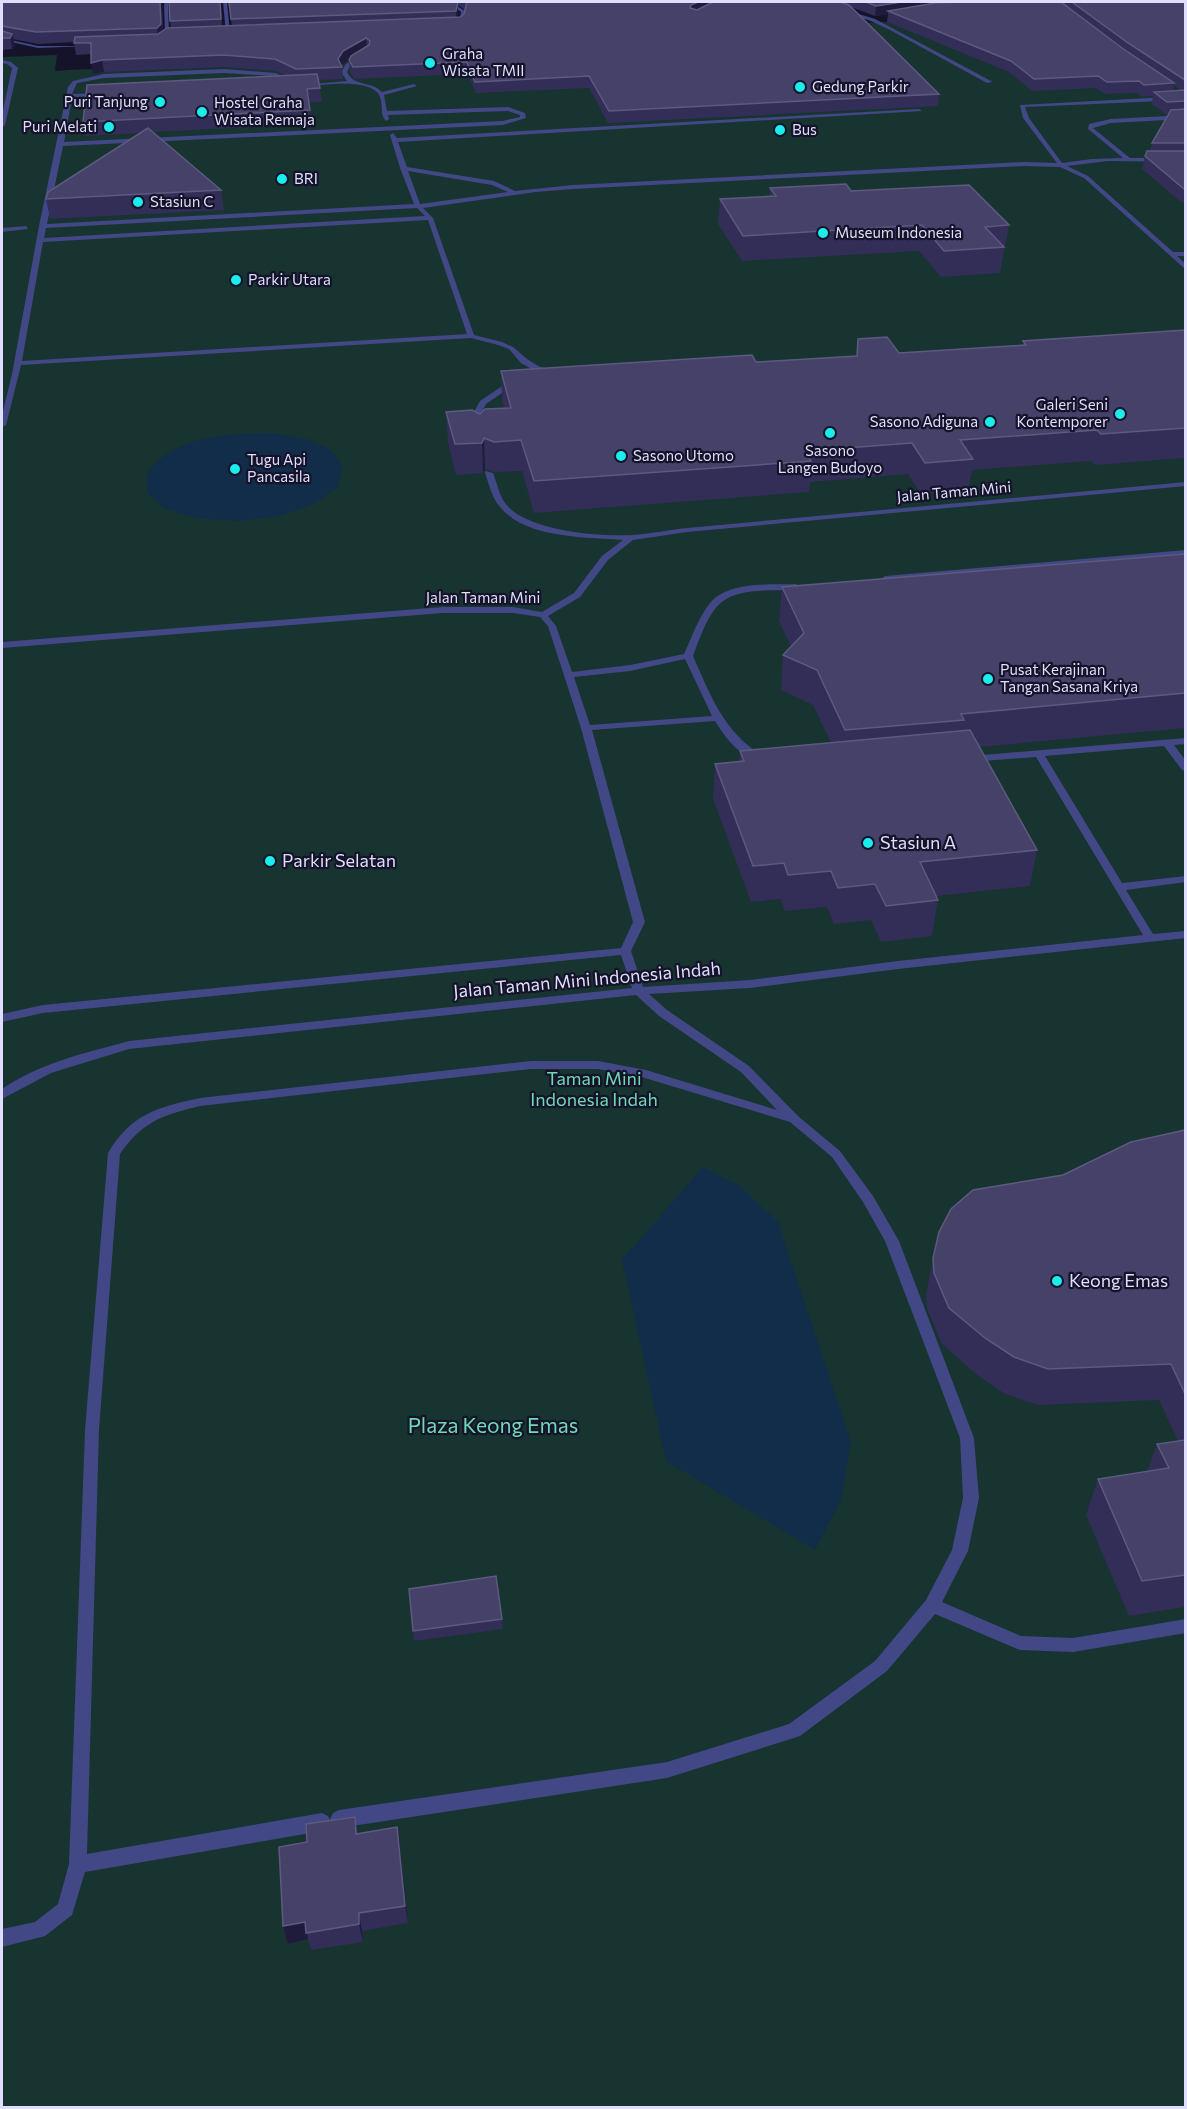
<svg xmlns="http://www.w3.org/2000/svg" width="1187" height="2109" viewBox="0 0 1187 2109" font-family="Commissioner,sans-serif">
<rect width="100%" height="100%" fill="#15132a"/>
<polygon fill="#173430" points="1185,10 1185,2107 2,2107 2,57 57,55 55,71 68,70 341,59 339,44"/>
<g fill="#122d4a">
<path d="M 271,433 L 307,439 L 332,451 L 343,467 L 338,486 L 316,503 L 280,516 L 238,521 L 196,518 L 164,508 L 147,492 L 147,474 C 152,468 157,461 163,457 C 192,434 236,434 271,433 Z"/>
<polygon points="703,1167 740,1186 778,1222 851,1442 841,1500 815,1550 666,1461 622,1260"/>
</g>
<g fill="none" stroke-linecap="round" stroke-linejoin="round">
<g fill="#424785" fill-rule="evenodd">
<polygon points="892,28 991,81 992,82 987,83 890,30"/>
<path d="M 362,54 L 364,57 L 350,66 L 347,72 C 354,87 372,81 382,92 L 414,84 L 417,86 L 384,95 L 387,111 L 508,107 L 525,113 L 526,118 L 503,125 L 63,146 L 47,224 L 414,204 L 400,168 L 390,135 L 393,133 L 397,138 L 919,109 L 922,111 L 398,142 L 407,167 L 494,181 L 515,191 L 573,185 L 1024,162 L 1057,163 L 1023,118 L 1020,105 L 1186,96 L 1186,100 L 1025,107 L 1029,118 L 1062,163 L 1092,159 L 1123,158 L 1088,129 L 1089,124 L 1111,119 L 1186,115 L 1186,119 L 1111,123 L 1093,128 L 1130,158 L 1186,158 L 1186,162 L 1108,161 L 1067,166 L 1088,176 L 1173,252 L 1186,252 L 1186,256 L 1177,256 L 1186,264 L 1186,270 L 1084,178 L 1060,167 L 1024,166 L 573,189 L 536,192 L 423,208 L 433,218 L 474,335 L 502,342 L 513,347 L 527,359 L 540,367 L 558,370 L 558,374 L 535,371 L 521,363 L 509,349 L 498,345 L 471,338 L 21,365 L 6,425 L 2,427 L 2,415 L 12,374 L 39,226 L 68,87 L 73,81 L 104,74 L 224,69 L 276,73 L 294,82 L 289,83 L 275,76 L 224,73 L 104,78 L 77,83 L 72,94 L 102,93 L 105,95 L 72,98 L 64,142 L 503,121 L 520,117 L 520,115 L 508,111 L 388,115 L 389,119 L 386,121 C 379,114 384,104 379,95 C 369,78 321,85 305,87 L 302,85 L 347,81 L 341,72 L 346,64 ZM 408,171 L 492,185 L 508,192 L 420,204 ZM 417,208 L 425,216 L 44,238 L 46,228 ZM 428,220 L 467,334 L 22,361 L 43,242 Z"/>
<polygon points="2,60 11,62 18,68 5,125 2,127 2,115 12,68 7,64 2,63"/>
<polygon points="26,226 28,229 2,232 2,228"/>
<polygon points="511,380 518,382 486,404 478,419 480,427 473,429 470,419 480,401"/>
<path d="M 486,471 L 493,473 C 497,483 499,494 505,503 C 525,531 600,537 632,535 C 650,534 669,530 687,528 L 1186,482 L 1186,486 L 687,532 L 633,540 L 608,560 L 580,597 L 548,616 L 556,626 L 572,672 L 630,665 L 684,654 C 692,637 698,618 710,603 C 729,581 770,585 796,584 L 800,587 L 796,590 C 771,591 732,586 715,609 C 705,622 699,640 693,656 C 710,694 724,733 762,755 L 762,759 C 742,761 724,736 715,721 L 592,730 L 645,922 L 631,951 L 643,987 L 750,980 L 898,961 L 1143,935 L 1036,757 L 970,762 L 965,759 L 970,756 L 1186,738 L 1186,744 L 1174,745 L 1186,761 L 1186,771 L 1182,770 L 1164,746 L 1045,756 L 1122,883 L 1186,876 L 1186,882 L 1126,890 L 1153,934 L 1186,931 L 1186,938 L 898,969 L 750,988 L 649,994 L 667,1010 L 749,1066 L 799,1117 L 840,1151 L 873,1196 L 899,1241 L 974,1438 L 979,1498 L 968,1551 L 942,1602 L 1021,1636 L 1073,1638 L 1186,1619 L 1186,1633 L 1073,1652 L 1020,1650 L 935,1614 L 887,1671 L 800,1736 L 794,1738 L 667,1778 L 339,1828 L 333,1825 L 330,1819 L 333,1813 L 339,1810 L 667,1762 L 789,1724 L 875,1661 L 926,1600 L 952,1550 L 963,1498 L 960,1438 L 885,1241 L 863,1202 L 832,1157 L 790,1122 L 645,1078 L 598,1069 L 531,1069 L 200,1106 C 163,1115 143,1121 120,1154 L 99,1430 L 87,1854 L 322,1813 L 328,1816 L 331,1822 L 328,1828 L 322,1831 L 85,1872 L 72,1915 L 45,1936 L 2,1947 L 2,1929 L 35,1922 L 58,1904 L 69,1864 L 85,1430 L 108,1153 C 131,1114 158,1107 200,1098 L 531,1061 L 598,1061 L 646,1070 L 777,1110 L 741,1072 L 659,1016 L 636,995 L 129,1049 L 51,1073 L 2,1099 L 2,1089 C 40,1063 85,1053 129,1041 L 632,988 L 621,955 L 43,1013 L 2,1022 L 2,1014 L 43,1005 L 621,948 L 633,922 L 581,728 L 548,626 L 540,617 L 513,613 L 443,613 L 2,648 L 2,642 L 443,607 L 513,607 L 542,612 L 574,593 L 602,556 L 623,540 C 586,537 526,539 500,507 C 492,498 489,484 485,473 ZM 685,659 L 712,716 L 590,725 L 574,677 L 630,671 Z"/>
<polygon points="1186,550 1186,555 885,582 881,579 885,576"/>
</g>
<g fill="#424785" fill-rule="evenodd">
<polygon points="164,2 168,2 169,36 163,42 161,41 165,36"/>
<polygon points="223,2 227,2 230,34 228,35 226,34"/>
<polygon points="447,2 451,2 465,11 463,25 455,27 459,23 461,12"/>
<polygon points="815,2 820,2 875,19 894,29 890,30 871,21"/>
<polygon points="2,38 38,46 91,46 38,48 2,40"/>
</g>
</g>
<g fill="#322e57" fill-rule="evenodd">
<path d="M 2,2 L 162,2 L 163,31 L 171,28 L 170,21 L 221,2 L 222,26 L 232,26 L 228,2 L 925,2 L 925,5 L 930,4 L 926,2 L 1185,2 L 1185,202 L 1181,202 L 1142,169 L 1145,156 L 1150,151 L 1152,143 L 1169,114 L 1165,114 L 1152,104 L 1153,96 L 1142,97 L 1137,93 L 1105,94 L 1096,88 L 1032,91 L 1009,72 L 887,22 L 888,14 L 875,16 L 851,7 L 939,94 L 938,106 L 608,123 L 589,88 L 476,93 L 468,74 L 354,79 L 350,72 L 349,60 L 344,63 L 342,67 L 343,79 L 319,80 L 322,102 L 309,102 L 312,124 L 152,132 L 221,190 L 224,210 L 50,219 L 46,199 L 141,133 L 85,136 L 83,122 L 287,76 L 276,71 L 224,67 L 104,72 L 93,74 L 91,54 L 76,55 L 74,42 L 38,44 L 13,39 L 15,45 L 12,49 L 2,50 ZM 458,5 L 465,10 L 464,14 L 460,17 L 457,17 L 458,13 ZM 1174,85 L 1180,90 L 1182,91 L 1173,91 Z"/>
<polygon points="770,188 851,191 1009,225 1000,273 941,277 919,251 742,261 718,224 720,199 770,196"/>
<polygon points="1185,330 1185,458 1095,465 1091,461 972,470 968,490 921,494 908,474 810,482 809,492 534,513 522,471 495,472 485,469 483,473 456,475 448,442 446,412 480,414 504,408 502,401 501,371 756,362 1022,345 1023,341"/>
<polygon points="1185,554 1185,728 979,747 1037,850 1030,886 936,896 938,900 932,936 881,942 871,920 834,924 827,907 785,911 780,899 751,902 713,799 715,764 739,762 740,751 831,743 813,705 781,690 783,655 791,647 779,621 782,587"/>
<polygon points="1185,1130 1185,1607 1129,1616 1086,1515 1098,1479 1147,1472 1157,1444 1178,1441 1159,1400 1038,1405 1005,1394 977,1375 942,1344 927,1309 926,1295 933,1258 1063,1175"/>
<polygon points="409,1589 502,1619 503,1629 414,1641"/>
<polygon points="355,1817 358,1833 400,1846 408,1923 362,1931 363,1942 311,1950 308,1939 288,1944 283,1926"/>
</g>
<g fill="#1f1b3d">
<polygon points="160,2 162,2 163,35 158,39 157,28"/>
<polygon points="458,2 458,13 456,22 456,11"/>
<polygon points="698,2 718,2 691,16 690,8 691,5"/>
<polygon points="902,2 925,2 924,9 888,11 888,14 875,16 876,6"/>
<polygon points="12,34 15,45 12,49 10,38"/>
<polygon points="366,38 367,50 344,63 341,67 338,59 343,51"/>
<polygon points="102,60 104,72 93,74 91,63"/>
<polygon points="484,438 485,469 483,473 482,443"/>
<polygon points="397,1827 400,1846 408,1923 405,1906"/>
<polygon points="359,1913 362,1931 363,1942 359,1924"/>
<polygon points="305,1922 308,1939 288,1944 283,1926"/>
</g>
<g fill="#454168" stroke="#5d5a80" stroke-width="1.5">
<polygon points="2,2 160,2 161,24 157,28 36,32 2,26"/>
<polygon points="169,2 220,2 221,19 170,21"/>
<polygon points="229,2 458,2 456,11 231,19"/>
<polygon points="467,2 698,2 691,5 690,8 697,10 713,2 840,2 849,5 939,94 609,111 589,76 475,82 467,62 353,67 349,60 351,56 369,45 370,41 366,38 343,51 338,59 342,67 296,69 275,59 223,55 102,60 91,63 91,43 74,43 75,37 158,34 167,28 460,17 464,14"/>
<polygon points="866,2 902,2 876,6"/>
<polygon points="964,2 1061,2 1122,48 1174,83 1144,85 1139,81 1107,82 1098,76 1034,79 1011,61 888,11 935,3"/>
<polygon points="1072,2 1185,2 1185,80 1128,43"/>
<polygon points="2,31 12,34 10,38 2,38"/>
<polygon points="317,74 320,88 307,89 310,110 83,122 87,85"/>
<polygon points="1185,90 1185,101 1167,102 1154,92"/>
<polygon points="1185,109 1185,143 1152,143 1171,110"/>
<polygon points="148,128 221,190 46,199 48,192"/>
<polygon points="1147,151 1185,151 1185,189 1184,189 1145,156"/>
<polygon points="846,184 851,191 969,185 1009,225 985,227 1004,247 944,251 922,225 743,236 720,199 776,196 770,188"/>
<polygon points="1185,330 1185,428 1101,434 1097,430 960,440 973,459 925,463 912,443 806,451 811,461 534,481 521,440 494,442 484,438 482,443 455,444 446,412 472,410 480,414 485,409 511,408 501,371 752,355 756,362 857,356 858,339 887,337 899,353 1026,345 1023,341"/>
<polygon points="1185,554 1185,693 961,714 964,720 845,730 817,670 783,655 804,633 782,587"/>
<polygon points="970,730 1037,850 920,862 938,900 886,906 875,884 838,888 831,871 788,875 784,863 753,866 715,764 744,761 740,751"/>
<polygon points="1185,1130 1185,1394 1171,1364 1048,1369 1014,1357 985,1338 949,1308 934,1273 933,1258 939,1232 951,1209 973,1190 1063,1175 1131,1142"/>
<polygon points="1185,1440 1185,1575 1142,1581 1098,1479 1169,1468 1157,1444"/>
<polygon points="496,1576 502,1619 413,1631 409,1589"/>
<polygon points="355,1817 356,1834 397,1827 405,1906 359,1913 359,1924 306,1933 305,1922 283,1926 279,1847 307,1842 306,1824"/>
</g>
<g fill="#1aedec" stroke="#15132a" stroke-width="2">
<circle cx="430" cy="63" r="6"/>
<circle cx="800" cy="87" r="6"/>
<circle cx="160" cy="102" r="6"/>
<circle cx="202" cy="112" r="6"/>
<circle cx="109" cy="127" r="6"/>
<circle cx="780" cy="130" r="6"/>
<circle cx="282" cy="179" r="6"/>
<circle cx="138" cy="202" r="6"/>
<circle cx="823" cy="233" r="6"/>
<circle cx="236" cy="280" r="6"/>
<circle cx="1120" cy="414" r="6"/>
<circle cx="990" cy="422" r="6"/>
<circle cx="830" cy="433" r="6"/>
<circle cx="621" cy="456" r="6"/>
<circle cx="235" cy="469" r="6"/>
<circle cx="988" cy="679" r="6"/>
<circle cx="868" cy="843" r="6"/>
<circle cx="270" cy="861" r="6"/>
<circle cx="1057" cy="1281" r="6"/>
</g>
<g text-anchor="middle" stroke-width="4.5" stroke-linejoin="round" paint-order="stroke">
<g font-size="15" fill="#dfdffd" stroke="#15132a" text-anchor="start">
<text x="442" y="59">Graha<tspan x="442" dy="17">Wisata TMII</tspan></text>
<text x="812" y="92">Gedung Parkir</text>
<text x="148" y="107" text-anchor="end">Puri Tanjung</text>
<text x="214" y="108">Hostel Graha<tspan x="214" dy="17">Wisata Remaja</tspan></text>
<text x="97" y="132" text-anchor="end">Puri Melati</text>
<text x="792" y="135">Bus</text>
<text x="294" y="184">BRI</text>
<text x="150" y="207">Stasiun C</text>
<text x="835" y="238">Museum Indonesia</text>
<text x="248" y="285">Parkir Utara</text>
<text x="1108" y="410" text-anchor="end">Galeri Seni<tspan x="1108" dy="17">Kontemporer</tspan></text>
<text x="978" y="427" text-anchor="end">Sasono Adiguna</text>
<text x="830" y="456" text-anchor="middle">Sasono<tspan x="830" dy="17">Langen Budoyo</tspan></text>
<text x="633" y="461">Sasono Utomo</text>
<text x="247" y="465">Tugu Api<tspan x="247" dy="17">Pancasila</tspan></text>
<text x="1000" y="675">Pusat Kerajinan<tspan x="1000" dy="17">Tangan Sasana Kriya</tspan></text>
</g>
<g font-size="15" fill="#dfdffd" stroke="#15132a">
<text transform="translate(954 492) rotate(-5)" y="5">Jalan Taman Mini</text>
<text x="483" y="603">Jalan Taman Mini</text>
</g>
<g font-size="18" fill="#dfdffd" stroke="#15132a" text-anchor="start">
<text x="880" y="849">Stasiun A</text>
<text x="282" y="867">Parkir Selatan</text>
<text x="1069" y="1287">Keong Emas</text>
</g>
<g font-size="18" fill="#dfdffd" stroke="#15132a">
<text transform="translate(587 980) rotate(-5)" y="6">Jalan Taman Mini Indonesia Indah</text>
</g>
<g font-size="18" fill="#6fd9b3" stroke="#15132a">
<text x="594" y="1085">Taman Mini<tspan x="594" dy="21">Indonesia Indah</tspan></text>
</g>
<g font-size="21" fill="#6fd9b3" stroke="#15132a">
<text x="493" y="1433">Plaza Keong Emas</text>
</g>
</g>
<rect width="1187" height="2109" fill="none" stroke="#dfdffd" stroke-width="6"/>
</svg>
